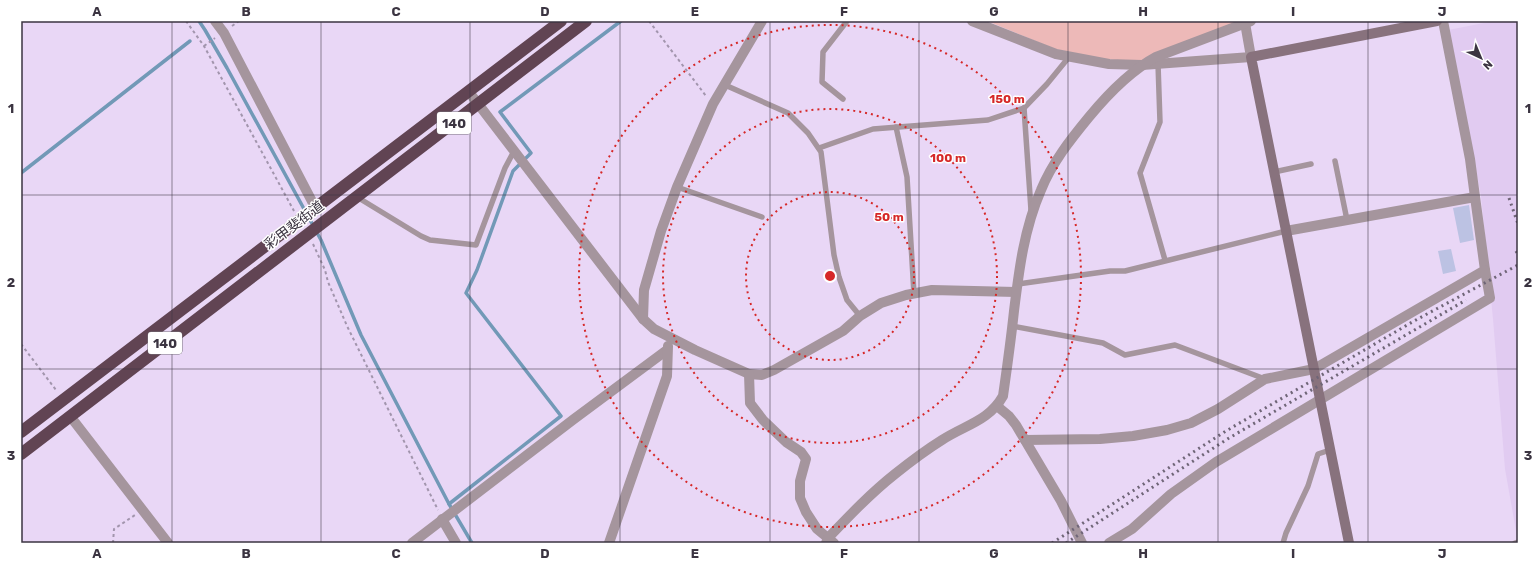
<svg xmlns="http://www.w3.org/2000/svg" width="1539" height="564" viewBox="0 0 1539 564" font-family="Rubik,'Noto Sans JP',sans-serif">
<rect width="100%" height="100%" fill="#e9d7f6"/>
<polygon fill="#e1cbf1" points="1494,21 1518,21 1518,542 1505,469 1493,319 1481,196 1448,30"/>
<polygon fill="#edb9b8" points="987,21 1246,21 1143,63 1105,59 1055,49"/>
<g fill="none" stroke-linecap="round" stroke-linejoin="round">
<g stroke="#7299b7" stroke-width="3.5">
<polyline points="199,21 205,30 227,68 321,240 361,335 449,504 472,543"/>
<polyline points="21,173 190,41"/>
<polyline points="449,504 561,416 466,293 477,270 513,171 531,153 500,112 621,21"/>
</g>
</g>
<g fill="#bcc2e3">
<polygon points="1469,205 1474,240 1460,243 1453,208"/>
<polygon points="1451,249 1456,271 1443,274 1438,251"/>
</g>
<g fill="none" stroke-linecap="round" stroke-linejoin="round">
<g stroke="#a295ad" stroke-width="2" stroke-dasharray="3 3" stroke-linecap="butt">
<polyline points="186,21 204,46 294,211"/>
<polyline points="649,21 706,96"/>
<polyline points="232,26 239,21"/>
<polyline points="204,46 215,38"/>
<polyline points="313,244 325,270 328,282 347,326 438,510"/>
<polyline points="21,344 56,390"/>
<polyline points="113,543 114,529 135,515"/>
</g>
<g stroke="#a5959d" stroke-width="5.5">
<polyline points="1158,64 1160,122 1140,173 1165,260"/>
<polyline points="725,85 788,113 808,133 821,152 834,255 839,277 847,300 860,316"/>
<polyline points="843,99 822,82 823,52 847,21"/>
<polyline points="1024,108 1031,210"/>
<polyline points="896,127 907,177 914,294"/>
<polyline points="819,148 873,129 988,120 1024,108 1047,84 1069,57"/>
<polyline points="1335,161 1347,220"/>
<polyline points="1274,172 1311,164"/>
<polyline points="677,187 762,217"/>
<polyline points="357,197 421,236 430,240 476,245 505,168 514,151"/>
<polyline points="1018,284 1110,271 1125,271 1286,231"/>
<polyline points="1012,326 1103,343 1125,355 1175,345 1265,379"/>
<polyline points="1283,543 1286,533 1308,486 1318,454 1330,450"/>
<polyline points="1515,543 1518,542"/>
</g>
<g stroke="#a5959d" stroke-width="10">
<polyline points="215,21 224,33 316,209"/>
<polyline points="972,21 1056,54 1109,64 1142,65 1251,57 1245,23"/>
<polyline points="1443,21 1470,159 1475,197"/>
<polyline points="469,92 643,319 654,329 695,350 749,374 762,375 774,370 843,331 860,316 881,303 906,295 932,290 1016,292"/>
<polyline points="643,319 644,290 661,231 677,187 713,104 762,21"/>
<polyline points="749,374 750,403 763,420 786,442 801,452 806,459 800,481 800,498 806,512 817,529 834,543"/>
<polyline points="997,406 1009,416 1016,425 1061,501 1082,543"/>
<polyline points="70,416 168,543"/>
<polyline points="1025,440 1100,439 1133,436 1167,430 1191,423 1218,409 1265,379 1314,369 1485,270 1475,197 1286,231"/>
<polyline points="442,519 456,543"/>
<polyline points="412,543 574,419 667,350"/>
<polyline points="609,543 667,376 668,346"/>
<path d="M 826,543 L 829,537 C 850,515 871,493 895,474 C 910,462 926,450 942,440 C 965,425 989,421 1003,396 C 1007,368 1011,339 1014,311 C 1019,270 1024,229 1041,190 C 1052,163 1070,140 1089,117 C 1108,94 1130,71 1156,57 L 1251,21"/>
<polyline points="1109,543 1132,529 1171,494 1216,462 1490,298 1485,270"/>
</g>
<polyline stroke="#88727d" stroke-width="10" points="1349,543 1251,57 1437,21"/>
<g stroke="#614453" stroke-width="12">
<polyline points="21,432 561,21"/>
<polyline points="21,454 586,21"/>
</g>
<g stroke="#6f6577" stroke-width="3" stroke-dasharray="2 4" stroke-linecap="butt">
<polyline points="1509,198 1518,224"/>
<polyline points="1516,251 1518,255"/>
<polyline points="1052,543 1226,431 1414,321 1518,265"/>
<polyline points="1066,543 1229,438 1466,300"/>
</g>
</g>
<path fill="none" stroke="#3b3441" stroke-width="1" stroke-opacity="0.55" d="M 172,21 L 172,543M 321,21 L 321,543M 470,21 L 470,543M 620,21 L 620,543M 770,21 L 770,543M 919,21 L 919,543M 1068,21 L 1068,543M 1218,21 L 1218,543M 1368,21 L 1368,543M 21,195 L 1518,195M 21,369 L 1518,369"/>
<g fill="none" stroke="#d62828" stroke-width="2" stroke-dasharray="2 4">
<circle cx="830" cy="276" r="84"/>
<circle cx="830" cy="276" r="167"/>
<circle cx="830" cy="276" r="251"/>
</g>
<g text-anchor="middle" stroke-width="3" stroke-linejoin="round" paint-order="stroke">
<g fill="#fff" stroke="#76717a" stroke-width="1">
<rect x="437" y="112" width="34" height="22" rx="3"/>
<rect x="148" y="332" width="34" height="22" rx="3"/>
</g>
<g font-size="13" font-weight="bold" fill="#3b3441">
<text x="454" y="128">140</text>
<text x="165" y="348">140</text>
</g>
<g font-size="14" fill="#3b3441" stroke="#fff">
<text transform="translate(294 225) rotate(-37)" y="5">彩甲斐街道</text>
</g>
</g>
<circle cx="830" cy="276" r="6" fill="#d62828" stroke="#fff" stroke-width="2"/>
<g font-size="12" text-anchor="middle" font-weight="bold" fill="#d62828" stroke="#fff" stroke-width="3" stroke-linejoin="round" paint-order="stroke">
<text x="1007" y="103">150 m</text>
<text x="948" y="162">100 m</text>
<text x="889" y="221">50 m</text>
</g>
<rect width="1539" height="564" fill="none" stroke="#ffffff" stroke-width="44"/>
<g transform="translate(1481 58) rotate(136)" stroke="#ffffff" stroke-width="3" paint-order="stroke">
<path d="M0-3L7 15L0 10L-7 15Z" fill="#3b3441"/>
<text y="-6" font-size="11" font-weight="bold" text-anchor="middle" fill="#3b3441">N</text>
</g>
<rect x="22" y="22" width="1495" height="520" fill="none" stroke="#3b3441" stroke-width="1.5"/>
<g font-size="13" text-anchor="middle" font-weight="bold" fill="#3b3441">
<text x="97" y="16">A</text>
<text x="246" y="16">B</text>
<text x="396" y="16">C</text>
<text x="545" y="16">D</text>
<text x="695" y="16">E</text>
<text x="844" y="16">F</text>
<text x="994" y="16">G</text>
<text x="1143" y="16">H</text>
<text x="1293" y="16">I</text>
<text x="1442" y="16">J</text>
<text x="11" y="113">1</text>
<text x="1528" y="113">1</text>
<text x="11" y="287">2</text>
<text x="1528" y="287">2</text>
<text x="11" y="460">3</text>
<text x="1528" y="460">3</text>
<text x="97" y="558">A</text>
<text x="246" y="558">B</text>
<text x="396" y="558">C</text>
<text x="545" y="558">D</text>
<text x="695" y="558">E</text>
<text x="844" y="558">F</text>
<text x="994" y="558">G</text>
<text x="1143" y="558">H</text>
<text x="1293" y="558">I</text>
<text x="1442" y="558">J</text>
</g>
</svg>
